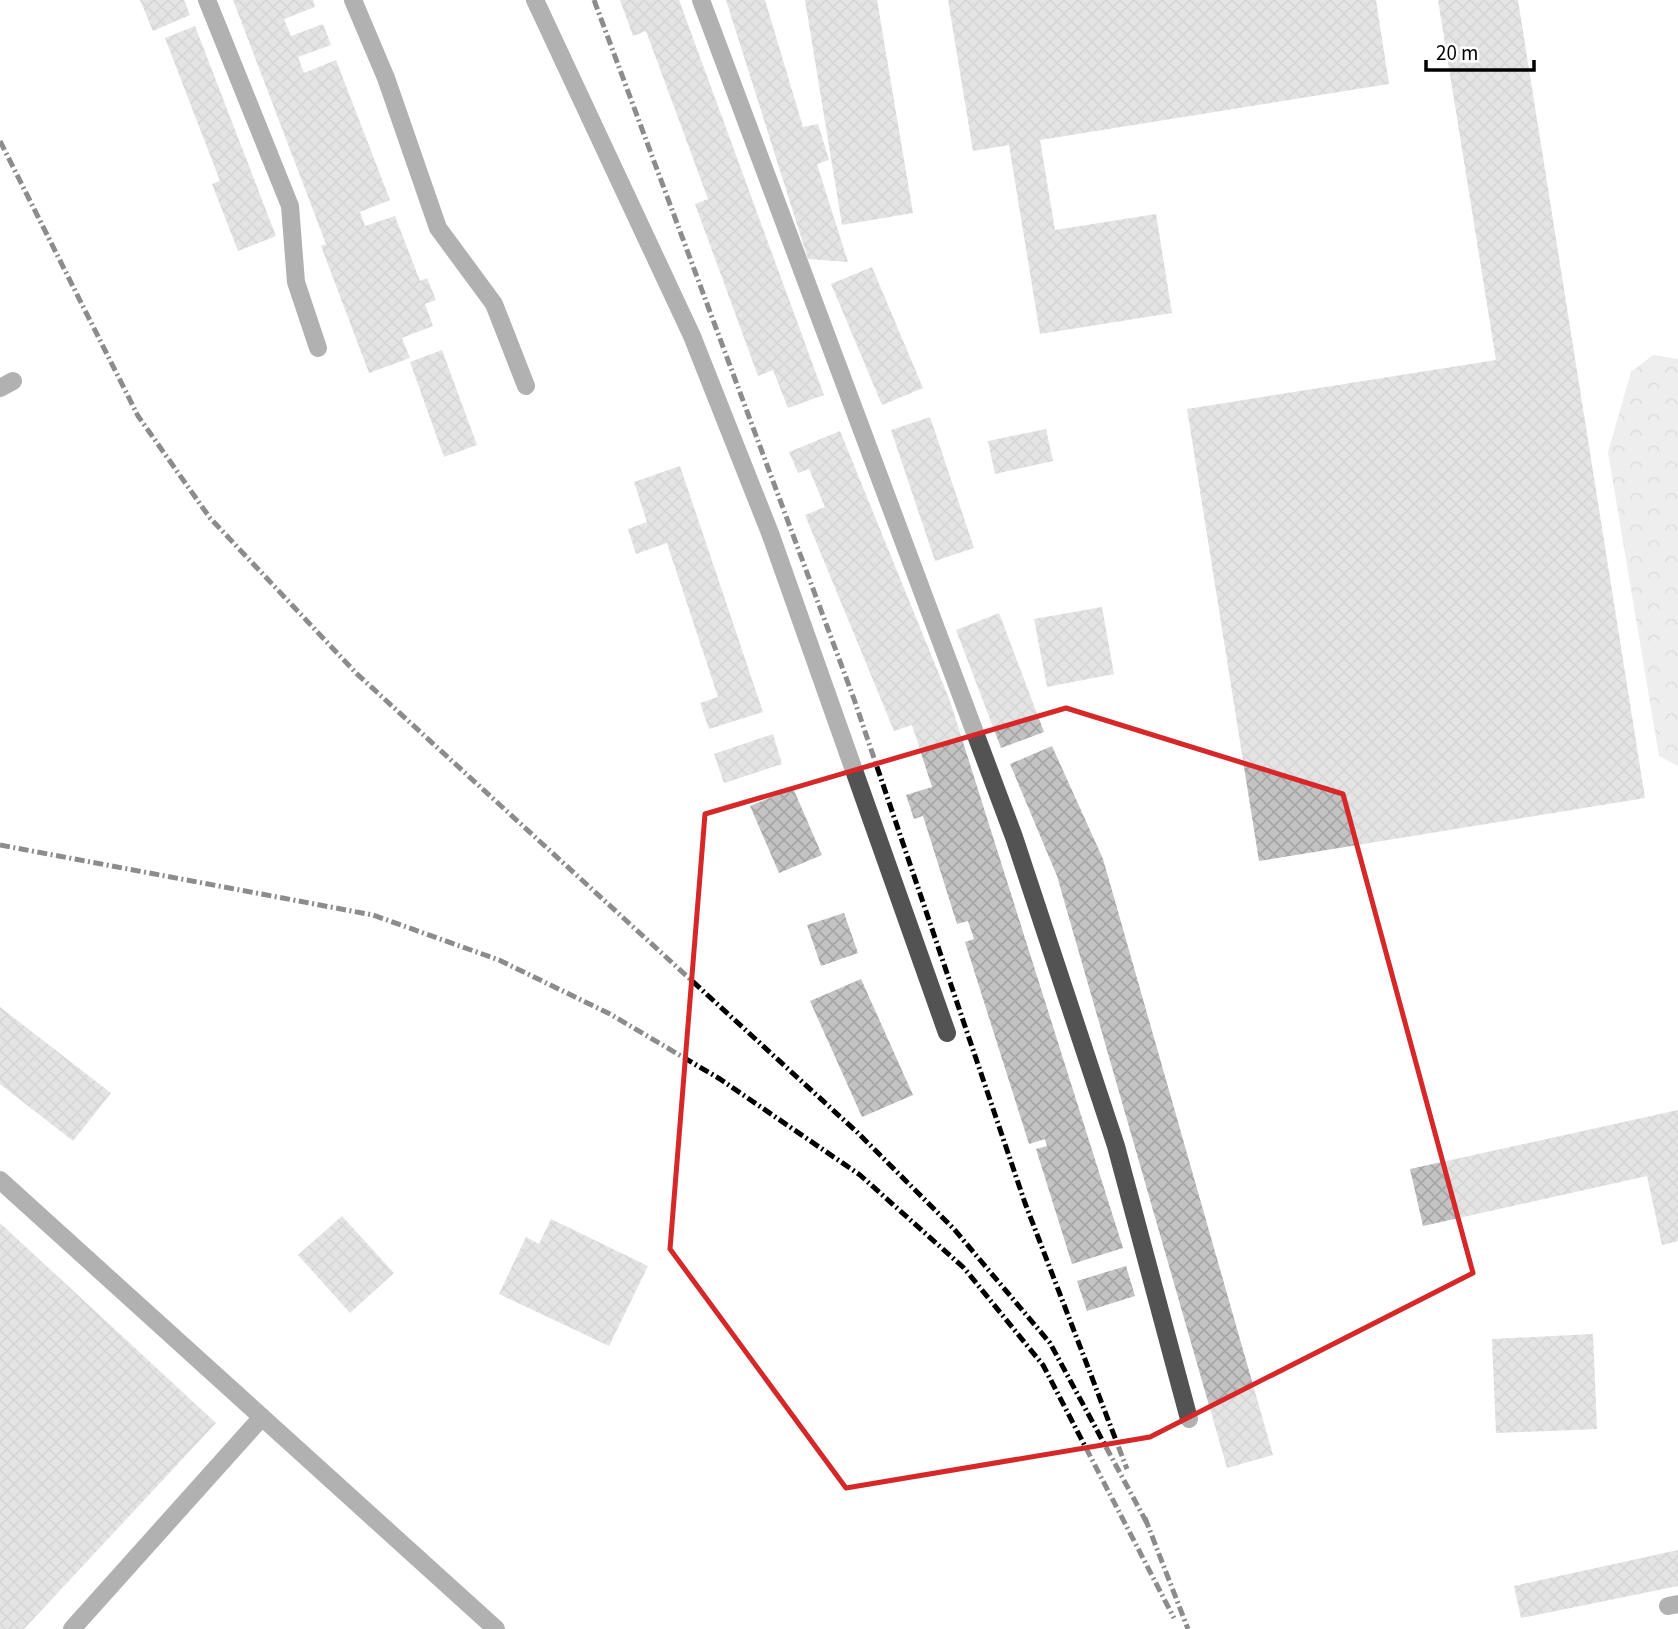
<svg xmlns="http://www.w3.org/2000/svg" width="1678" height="1629" viewBox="0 0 1678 1629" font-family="'Source Sans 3',sans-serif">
<defs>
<pattern id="forest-crowns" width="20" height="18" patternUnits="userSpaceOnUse" patternTransform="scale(1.75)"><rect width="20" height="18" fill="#dadada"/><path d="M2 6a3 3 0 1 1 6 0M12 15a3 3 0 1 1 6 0" fill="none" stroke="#b9b9b9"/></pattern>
<pattern id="building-cross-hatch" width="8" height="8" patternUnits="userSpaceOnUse" patternTransform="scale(1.75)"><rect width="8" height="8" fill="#c3c3c3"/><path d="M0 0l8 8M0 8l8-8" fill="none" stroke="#a6a6a6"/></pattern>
</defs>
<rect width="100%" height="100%" fill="#fff"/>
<polygon fill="url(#forest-crowns)" points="1653,355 1678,359 1678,766 1659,756 1608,452 1631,372"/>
<g fill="url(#building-cross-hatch)">
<polygon points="140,0 184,0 190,15 153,31"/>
<polygon points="233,0 313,0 315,7 284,19 291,36 323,24 331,45 298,57 304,73 336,60 390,200 360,212 365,226 395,216 420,281 427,278 436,300 425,304 433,326 402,338 410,358 369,373 321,246 326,244"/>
<polygon points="620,0 679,0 824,395 788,408 773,370 758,376 695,204 708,199 646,31 633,36"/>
<polygon points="726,0 765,0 803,127 818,124 829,160 817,164 848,262 808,259"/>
<polygon points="805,0 877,0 913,213 842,225"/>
<polygon points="948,0 1376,0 1389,84 1040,140 1055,230 1156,214 1172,313 1040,334 1009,145 973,151"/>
<polygon points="1438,0 1518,0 1645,798 1259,861 1187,409 1496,360"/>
<polygon points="195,26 276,236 238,251 212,184 220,181 165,38"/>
<polygon points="872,267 923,388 882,405 831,284"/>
<polygon points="442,350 477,445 444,457 410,362"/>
<polygon points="930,417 974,548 935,561 891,430"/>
<polygon points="1046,429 1053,461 995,474 988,441"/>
<polygon points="840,431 950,701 1123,1248 1072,1264 1036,1149 1047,1146 1045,1139 1029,1144 965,942 974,939 968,921 957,924 923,816 914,819 906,795 932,787 912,725 894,731 805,515 825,507 809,469 798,473 789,452"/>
<polygon points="680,466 763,712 709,729 700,703 718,697 667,543 636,554 628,529 647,522 634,482"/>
<polygon points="1102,607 1114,674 1047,687 1034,619"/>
<polygon points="999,613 1044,732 1001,748 956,630"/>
<polygon points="773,734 782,764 724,783 714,754"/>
<polygon points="1052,746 1103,859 1273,1455 1227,1468 1057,876 1010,764"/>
<polygon points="793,788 822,855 779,873 750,806"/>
<polygon points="844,913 858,953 821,966 807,925"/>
<polygon points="861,979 913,1095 862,1117 810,1001"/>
<polygon points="0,1007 111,1093 73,1141 0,1084"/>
<polygon points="1678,1110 1678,1241 1662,1245 1647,1176 1423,1226 1410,1169"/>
<polygon points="342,1216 394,1273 350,1313 298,1255"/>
<polygon points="551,1219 648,1266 609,1346 499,1294 526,1237 539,1244"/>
<polygon points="0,1223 216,1423 24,1629 0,1629"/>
<polygon points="1126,1266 1135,1296 1087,1311 1077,1281"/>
<polygon points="1593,1334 1597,1429 1496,1433 1492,1339"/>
<polygon points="1678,1550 1678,1586 1521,1618 1514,1586"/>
</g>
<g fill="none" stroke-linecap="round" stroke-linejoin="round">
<g stroke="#535353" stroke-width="18">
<polyline points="207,0 290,206 296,282 318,348"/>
<polyline points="353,0 386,78 438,228 494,304 526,386"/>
<polyline points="535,0 692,336 770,533 947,1033"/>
<polyline points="701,0 1014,837 1116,1146 1189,1419"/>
<polyline points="0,388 13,381"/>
<polyline points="0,1180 496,1629"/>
<polyline points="1668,1606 1678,1604"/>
<polyline points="72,1629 262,1417"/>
</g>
<g stroke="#000" stroke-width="5" stroke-dasharray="10 3.5 2 3.5" stroke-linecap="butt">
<polyline points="594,0 854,699 1025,1203 1127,1469"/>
<polyline points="0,141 138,416 210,518 356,673 858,1133 954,1229 1050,1343 1148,1525"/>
<polyline points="0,845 373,915 499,960 610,1014 720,1079 860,1175 964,1268 1043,1365 1174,1618"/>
<polyline points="1145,1518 1188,1629"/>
</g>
</g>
<path d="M0 0H1678V1629H0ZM 1066,708 L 1343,794 L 1473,1273 L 1150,1437 L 846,1488 L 670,1249 L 705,814 Z" fill="#fff" fill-opacity=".55" fill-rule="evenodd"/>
<path fill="none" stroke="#d62828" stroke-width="5" stroke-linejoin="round" d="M 1066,708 L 1343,794 L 1473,1273 L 1150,1437 L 846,1488 L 670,1249 L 705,814 Z"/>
<path d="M1426 60v10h108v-10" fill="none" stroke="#000000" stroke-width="3.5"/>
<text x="1436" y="60" font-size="21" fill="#000000" stroke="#ffffff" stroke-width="5" paint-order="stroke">20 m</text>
</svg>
